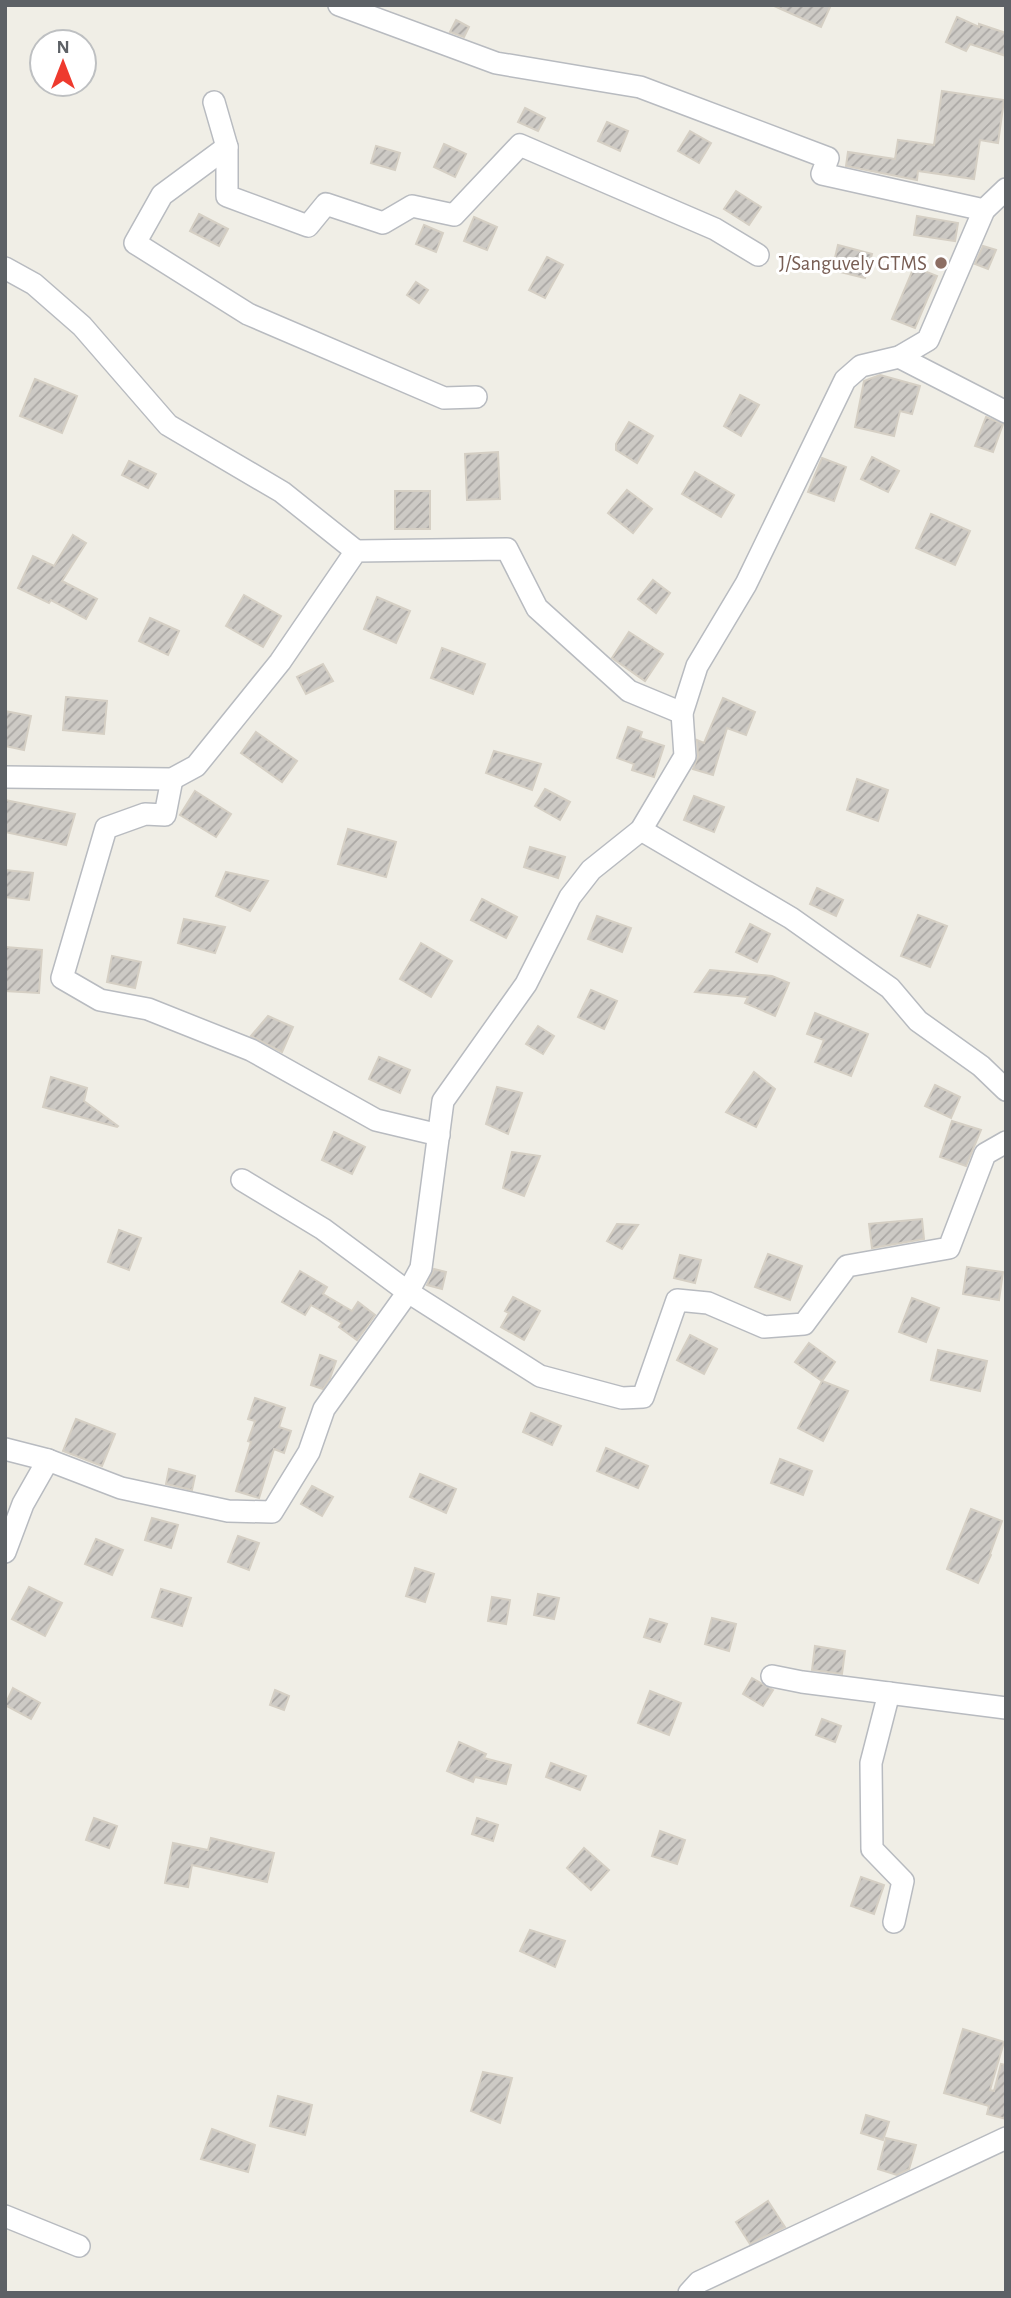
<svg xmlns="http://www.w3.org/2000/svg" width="1011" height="2298" viewBox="0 0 1011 2298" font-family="'Alegreya Sans',sans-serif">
<defs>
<pattern id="building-hatch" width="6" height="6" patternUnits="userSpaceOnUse" patternTransform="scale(1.75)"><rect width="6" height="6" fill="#cdcac5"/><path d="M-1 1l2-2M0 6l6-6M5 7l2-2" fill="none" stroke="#aaa7a4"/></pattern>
</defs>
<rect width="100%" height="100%" fill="#f0eee6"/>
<g fill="url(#building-hatch)" stroke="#d5cfc4" stroke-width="2">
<polygon points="772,5 831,5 821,27"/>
<polygon points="957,17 979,27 979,24 1006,33 1006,56 970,44 966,51 946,42"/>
<polygon points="456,20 469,27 464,37 450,32"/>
<polygon points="942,91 1004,100 998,143 980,140 974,179 918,171 917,180 846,166 848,152 895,159 898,140 934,145"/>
<polygon points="525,108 545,118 538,131 518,122"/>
<polygon points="607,122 628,131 620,151 598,141"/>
<polygon points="690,131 711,143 699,163 678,151"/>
<polygon points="444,144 466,154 455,177 434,167"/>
<polygon points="376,146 400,153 395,170 371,163"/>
<polygon points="736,191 761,207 749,225 724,209"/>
<polygon points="199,214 228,229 219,246 190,231"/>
<polygon points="917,216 958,223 955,241 914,235"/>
<polygon points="474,217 497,227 487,250 464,241"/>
<polygon points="424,225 443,233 436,252 416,244"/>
<polygon points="838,245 872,254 865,278 832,270"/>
<polygon points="983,246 996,250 988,269 975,264"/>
<polygon points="547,257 563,265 545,298 529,290"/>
<polygon points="914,267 937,276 915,328 892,319"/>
<polygon points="416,282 428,290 419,303 407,295"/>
<polygon points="880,375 920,386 912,414 900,411 894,436 855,427 864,381"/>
<polygon points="35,379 77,396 62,433 20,416"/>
<polygon points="740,395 759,405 741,436 724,426"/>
<polygon points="986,417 1003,424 993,452 975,446"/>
<polygon points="629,422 653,436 637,463 616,450 616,444"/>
<polygon points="498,452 500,499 467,500 465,454"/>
<polygon points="872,457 899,471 888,492 861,479"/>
<polygon points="822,458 846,467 834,501 808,492"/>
<polygon points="129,461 156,474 148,488 122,475"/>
<polygon points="695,472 734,495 721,517 682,494"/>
<polygon points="627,490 652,509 633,533 608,513"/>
<rect x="395" y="491" width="35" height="38"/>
<polygon points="931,514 970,531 955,565 916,548"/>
<polygon points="73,535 86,543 62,581 97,599 86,619 51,600 49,603 18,588 33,556 54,566"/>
<polygon points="653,580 670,593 656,613 638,599"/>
<polygon points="244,595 281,616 263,647 226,626"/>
<polygon points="377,597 410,611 396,643 364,629"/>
<polygon points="150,618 179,631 168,655 139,641"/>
<polygon points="629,632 663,654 645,681 612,658"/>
<polygon points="442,648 485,664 473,694 431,678"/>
<polygon points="323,664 333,681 306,694 297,677"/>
<polygon points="66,697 107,701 104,734 63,730"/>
<polygon points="723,698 755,712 746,735 727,728 713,775 693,769 698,756 697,740 704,743"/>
<polygon points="5,711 31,716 24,750 5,746"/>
<polygon points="628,727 642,732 640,738 664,746 654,777 632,770 634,764 617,758"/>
<polygon points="256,732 297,761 282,782 241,753"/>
<polygon points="494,751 541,764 532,790 486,773"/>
<polygon points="857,779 888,790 878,821 847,810"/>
<polygon points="545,789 570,802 560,820 535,806"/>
<polygon points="195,791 231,814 216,837 180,815"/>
<polygon points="694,796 724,807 714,832 684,820"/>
<polygon points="5,800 75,814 66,845 5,832"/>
<polygon points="348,829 396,842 386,877 338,864"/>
<polygon points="530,847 565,857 558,878 524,867"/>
<polygon points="5,870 33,873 29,900 5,897"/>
<polygon points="226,872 268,881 250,911 216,896"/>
<polygon points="817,888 843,900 836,916 810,904"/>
<polygon points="482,899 517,917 506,938 471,920"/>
<polygon points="918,915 947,926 930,967 901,956"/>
<polygon points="597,916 631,928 622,952 588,939"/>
<polygon points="184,919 225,927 215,953 178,943"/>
<polygon points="750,924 770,934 757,962 736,952"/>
<polygon points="421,943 452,961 431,997 400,979"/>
<polygon points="5,947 42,950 39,993 5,991"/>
<polygon points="112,956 141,962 135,988 107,982"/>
<polygon points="710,970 772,976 789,983 775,1016 745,1003 748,997 695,992"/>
<polygon points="591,990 617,1001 604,1029 578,1017"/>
<polygon points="815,1013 868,1034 851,1076 815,1062 824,1040 807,1034"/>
<polygon points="268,1016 293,1027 282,1052 251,1036"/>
<polygon points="538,1026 554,1036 543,1054 526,1044"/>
<polygon points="379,1057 410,1070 400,1093 369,1079"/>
<polygon points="754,1072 775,1089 756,1127 726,1112"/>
<polygon points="51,1077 87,1088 84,1101 118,1126 117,1127 43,1107"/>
<polygon points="935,1085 960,1097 951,1118 925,1106"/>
<polygon points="497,1087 522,1093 508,1134 486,1124"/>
<polygon points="952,1121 981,1130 966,1166 940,1157"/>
<polygon points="334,1132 365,1147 352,1174 322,1160"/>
<polygon points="512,1152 540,1156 524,1196 503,1188"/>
<polygon points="922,1219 924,1239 872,1248 869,1224"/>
<polygon points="617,1224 638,1225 622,1249 607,1241"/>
<polygon points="119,1230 141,1238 129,1270 108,1262"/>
<polygon points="768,1254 802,1266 790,1300 755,1287"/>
<polygon points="680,1255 701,1260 695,1283 674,1278"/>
<polygon points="967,1267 1003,1272 999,1300 963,1294"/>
<polygon points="434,1269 446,1272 442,1289 427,1285"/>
<polygon points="300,1271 327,1287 323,1294 352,1311 358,1302 375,1315 357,1340 339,1327 342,1323 311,1305 305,1315 282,1302"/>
<polygon points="513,1297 540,1311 524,1340 501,1327 509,1313 505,1311"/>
<polygon points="912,1298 939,1308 926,1342 899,1332"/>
<polygon points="690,1335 717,1349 704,1374 677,1360"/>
<polygon points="809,1343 835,1362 822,1381 795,1362"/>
<polygon points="938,1350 987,1361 980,1391 931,1380"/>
<polygon points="320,1355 336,1361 330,1378 323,1389 311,1385"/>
<polygon points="822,1381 848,1391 823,1441 798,1428"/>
<polygon points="255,1398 285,1408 279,1427 291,1431 284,1453 274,1449 259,1498 236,1491 251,1442 248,1441 255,1421 248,1419"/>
<polygon points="531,1413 561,1426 552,1445 523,1432"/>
<polygon points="76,1419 115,1434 102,1466 63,1451"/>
<polygon points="606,1448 648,1466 638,1488 597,1471"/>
<polygon points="780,1459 812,1471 803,1495 771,1483"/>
<polygon points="169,1469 195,1476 192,1490 166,1484"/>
<polygon points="420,1474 456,1489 446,1513 410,1497"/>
<polygon points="312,1486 333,1497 322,1516 301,1504"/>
<polygon points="971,1509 1002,1521 990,1554 991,1555 978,1583 947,1569"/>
<polygon points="152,1518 178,1525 171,1548 145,1540"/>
<polygon points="238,1536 259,1543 249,1570 228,1562"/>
<polygon points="96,1539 123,1550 112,1575 85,1564"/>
<polygon points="415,1568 434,1574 425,1602 406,1596"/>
<polygon points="29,1587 62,1603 45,1636 12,1619"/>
<polygon points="161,1589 191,1598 182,1626 152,1617"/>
<polygon points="538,1594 559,1598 554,1619 534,1615"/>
<polygon points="492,1597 510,1600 506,1624 488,1621"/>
<polygon points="712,1618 736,1624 729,1651 705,1644"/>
<polygon points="650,1619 667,1624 660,1642 644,1637"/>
<polygon points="815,1646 845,1651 842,1674 812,1670"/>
<polygon points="752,1678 773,1690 763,1706 743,1694"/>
<polygon points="13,1688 40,1703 31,1719 5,1705"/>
<polygon points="275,1690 289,1696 284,1710 270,1705"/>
<polygon points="650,1691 681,1703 669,1735 638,1723"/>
<polygon points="822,1719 841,1726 835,1742 816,1735"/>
<polygon points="459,1742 486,1754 484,1758 511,1765 506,1784 475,1777 473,1782 447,1771"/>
<polygon points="551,1763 586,1776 580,1790 546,1777"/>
<polygon points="94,1818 117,1826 109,1848 86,1840"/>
<polygon points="477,1818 498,1825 493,1841 472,1834"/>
<polygon points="660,1831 685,1840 677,1864 652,1856"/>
<polygon points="211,1838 274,1853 267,1882 192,1865 188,1887 165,1883 173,1843 208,1850"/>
<polygon points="584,1848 609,1870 591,1890 567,1868"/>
<polygon points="861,1877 884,1885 874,1914 851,1906"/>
<polygon points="530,1930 565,1941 555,1967 520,1951"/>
<polygon points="963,2029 1004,2042 990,2090 994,2091 1001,2064 1006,2065 1006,2119 987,2114 989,2106 944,2093"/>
<polygon points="483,2072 512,2078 500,2123 471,2111"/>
<polygon points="278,2096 312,2105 305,2135 270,2126"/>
<polygon points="866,2115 889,2122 883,2140 861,2133"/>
<polygon points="212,2129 255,2145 248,2172 201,2159"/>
<polygon points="886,2138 916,2145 909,2169 897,2175 878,2169"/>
<polygon points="768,2201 785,2227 750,2244 736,2222"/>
</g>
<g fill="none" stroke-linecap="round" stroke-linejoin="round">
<defs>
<g id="minor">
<polyline points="339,5 496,63 640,87 828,158 822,174 984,210"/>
<polyline points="214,102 227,147 227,196 308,226 326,204 383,223 412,206 454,215 520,145 715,229 758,255"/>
<polyline points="227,147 162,195 135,243 248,314 444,398 476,397"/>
<polyline points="5,268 34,284 82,326 168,425 282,492 356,551"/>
<polyline points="899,357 1006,412"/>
<polyline points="5,777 172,779 196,766 280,662 356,551 507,549 537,608 629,691 682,713"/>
<polyline points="172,779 165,815 145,814 106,828 62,978 100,1000 148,1009 251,1050 376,1120 439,1135"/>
<polyline points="641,830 791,918 890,988 918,1021 981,1066 1006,1090"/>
<polyline points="242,1180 323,1229 408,1292 540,1376 622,1398 643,1397 677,1300 708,1303 764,1327 804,1324 847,1266 949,1248 985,1154 1006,1142"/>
<polyline points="5,1449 48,1460"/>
<polyline points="5,1552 23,1504 48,1460 121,1488 228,1511 272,1512 309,1452 324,1409 408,1292 421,1268 443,1101 526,984 570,897 591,870 641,830 685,756 682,713 697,666 746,584 845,380 861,366 899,357 928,340 984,210 1006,189"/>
<polyline points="772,1676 802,1682 1006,1708"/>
<polyline points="889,1693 871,1763 872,1849 903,1881 894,1922"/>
<polyline points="5,2216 79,2246"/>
<polyline points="689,2293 699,2282 1006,2138"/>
</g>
</defs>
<use href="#minor" stroke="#b8bbc0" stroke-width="24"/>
<use href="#minor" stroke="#fff" stroke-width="21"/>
</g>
<circle fill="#8d6e63" stroke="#fff" stroke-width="2.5" cx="941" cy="263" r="7"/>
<g text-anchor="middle" stroke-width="6" stroke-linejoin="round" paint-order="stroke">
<g font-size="21" fill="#785e54" stroke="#fff" text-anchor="end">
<text x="927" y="270">J/Sanguvely GTMS</text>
</g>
</g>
<rect width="1011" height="2298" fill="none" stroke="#5d6166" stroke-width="14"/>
<g transform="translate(63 63)"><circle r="33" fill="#ffffff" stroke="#bec0c2" stroke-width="2"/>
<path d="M0-5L12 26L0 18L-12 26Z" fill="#ee3a2e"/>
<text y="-10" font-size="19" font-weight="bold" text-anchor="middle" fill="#5d6166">N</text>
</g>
</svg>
